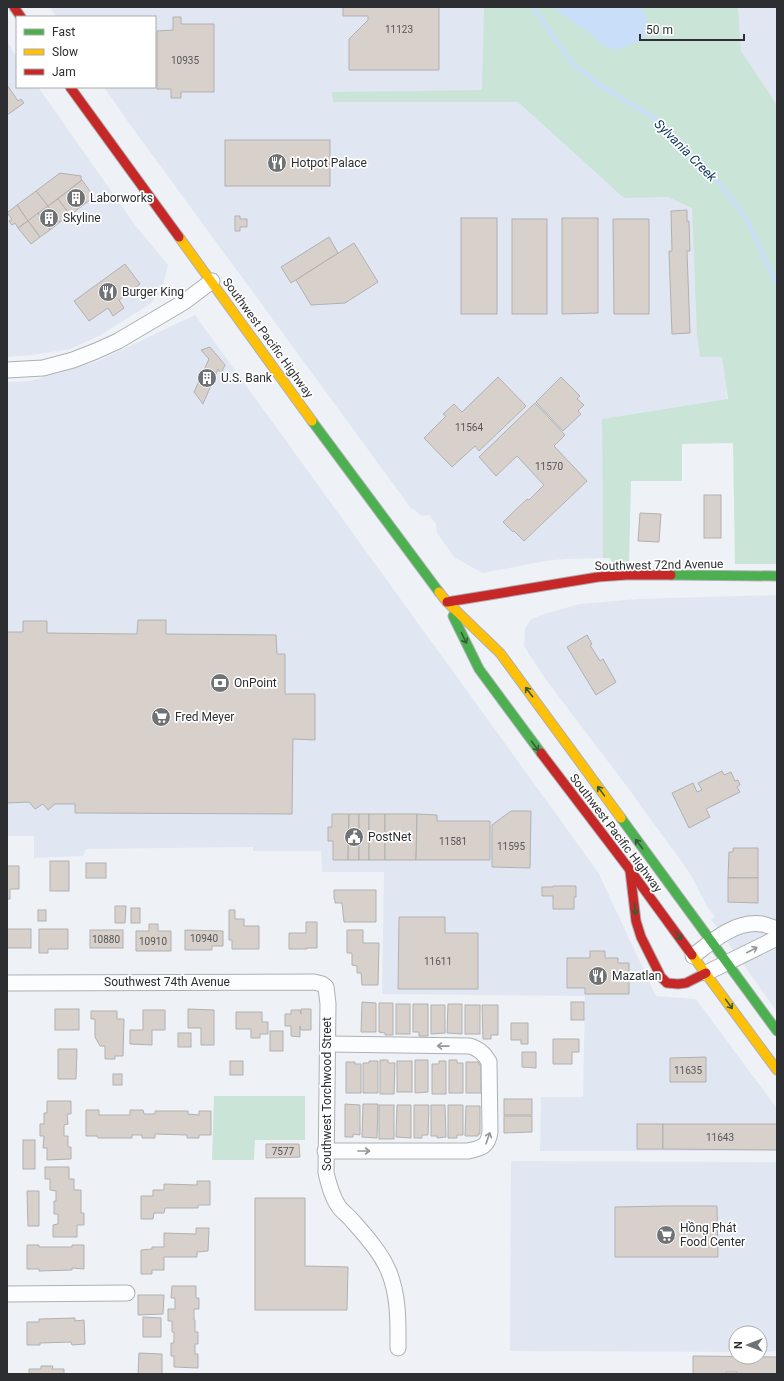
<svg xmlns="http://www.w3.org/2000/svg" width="784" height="1381" viewBox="0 0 784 1381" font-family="Roboto,sans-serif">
<rect width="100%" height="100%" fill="#eef2f6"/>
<g fill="#e1e7f2">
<polygon points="50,7 484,7 518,100 694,208 724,356 727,401 602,419 603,558 565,559 545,561 483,573 455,558 437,533 436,524 429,515 422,516 410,507 126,119 104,87 155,87 155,17 56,17"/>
<polygon points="721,7 777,7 777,126 721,45"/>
<polygon points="7,41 17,57 17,87 38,87 135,225 168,265 162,290 150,304 99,336 70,349 33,355 7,357"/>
<polygon points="195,315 598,872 656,996 696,999 770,1099 777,1109 777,1151 540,1151 541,1097 583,1097 585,996 382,994 384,872 322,872 321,851 253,851 253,847 86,849 83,856 34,858 34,836 7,836 7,382 30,381 98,361"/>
<polygon points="776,595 776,758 777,758 777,1012 711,919 715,917 708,908 689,872 628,788 544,677 524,646 525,629 531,619 544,614 580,604 637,599"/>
<polygon points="511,1161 777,1162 777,1351 760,1352 760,1333 736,1333 736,1352 510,1351"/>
</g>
<g fill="#cae4d8">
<polygon points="484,7 738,7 741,51 777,105 777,564 735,564 733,443 682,444 682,481 631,481 629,565 612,562 610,558 603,558 602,419 728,399 722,357 700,357 697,335 692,208 668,197 624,198 518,102 333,102 332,92 482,90"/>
<rect x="776" y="586" width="1" height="172"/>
<polygon points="214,1096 305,1096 305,1140 255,1140 254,1160 212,1160"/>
</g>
<path fill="#c8def9" d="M 554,7 L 641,7 C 649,19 649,26 644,39 L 616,50 L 602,45 L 593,35 L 554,9 Z"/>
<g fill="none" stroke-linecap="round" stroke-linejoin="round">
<polyline stroke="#c8def9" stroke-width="4" points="533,7 572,63 595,82 656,119 720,184 746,218 777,285"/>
</g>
<g fill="#d8d0cb" stroke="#b0b1b1">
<polygon points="343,7 439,7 439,70 349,70 349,39 368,20 368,16 343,16"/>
<polygon points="173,17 181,17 181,24 214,24 214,92 181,92 181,98 171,98 171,89 157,89 157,31 173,30"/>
<polygon points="7,85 18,101 21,99 24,103 7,115"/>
<rect x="225" y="140" width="105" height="46"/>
<polygon points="60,173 81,176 81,179 82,180 48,206 36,191"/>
<polygon points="82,180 94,197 70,215 58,199"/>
<polygon points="36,191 48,206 28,221 17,205"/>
<polygon points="58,199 70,215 60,222 48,206"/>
<polygon points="17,205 28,221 18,228 15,223 12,225 9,221 12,219 7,213"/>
<polygon points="48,206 60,222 50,230 38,213"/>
<polygon points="687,210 687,221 689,221 690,251 687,251 690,333 672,334 669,251 672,251 671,211"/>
<polygon points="38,213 50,230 40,237 28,221"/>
<polygon points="235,216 240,216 240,219 247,219 247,227 240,227 240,231 235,231"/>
<rect x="461" y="218" width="36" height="96"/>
<polygon points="562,218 598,218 598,313 562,314"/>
<rect x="512" y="219" width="35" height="95"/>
<polygon points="613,219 649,219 649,314 614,314"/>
<polygon points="28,221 40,237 31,244 18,228"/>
<polygon points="329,237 338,253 291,283 281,267"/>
<polygon points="354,243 378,282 345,303 311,305 296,280"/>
<polygon points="125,264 140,284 119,300 124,308 113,316 108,308 89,321 74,301"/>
<polygon points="210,347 225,365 221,373 218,369 203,404 194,392 209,359 201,350"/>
<polygon points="498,377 526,406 479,451 475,446 452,467 424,438 446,416 443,414 454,404 462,412"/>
<polygon points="561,377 580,396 577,399 584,405 578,411 581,414 563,431 536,402"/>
<polygon points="535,403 565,435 554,446 587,481 524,541 514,531 513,532 503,522 527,499 529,500 544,485 517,456 496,476 479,457"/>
<rect x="704" y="495" width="17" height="43"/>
<polygon points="640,513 661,514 659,542 638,541"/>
<polygon points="138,620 166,620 166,634 276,635 277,654 285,654 285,694 315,694 315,740 293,739 292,814 75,813 75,804 55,804 48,810 43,804 35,809 29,802 7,803 7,632 23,632 23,621 47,621 47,633 137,634"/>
<polygon points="587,635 592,644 590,645 600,661 603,659 616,682 596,695 567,647"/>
<polygon points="722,771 724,775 731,772 735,781 738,780 740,785 737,787 740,792 706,809 710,817 689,828 672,793 693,783 697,792 702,790 698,783"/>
<polygon points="511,811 531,811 530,868 492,867 492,825"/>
<polygon points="332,814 349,814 348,860 333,860 333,841 328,841 328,827 332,827"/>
<polygon points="349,814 359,814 359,860 348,860"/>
<rect x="359" y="814" width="10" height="46"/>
<rect x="369" y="814" width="16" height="46"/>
<polygon points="385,814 417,814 416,860 385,860"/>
<polygon points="417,814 437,815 437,821 490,821 490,860 416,860"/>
<polygon points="733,848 758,848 758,878 728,878 729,852 733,852"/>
<rect x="50" y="861" width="19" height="30"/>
<rect x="86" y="863" width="20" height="15"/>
<polygon points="7,866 19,866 19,889 10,889 10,899 7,899"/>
<polygon points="728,878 758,878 758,903 728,902"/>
<polygon points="553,886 576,886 576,897 574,897 574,909 553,909 553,896 542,896 542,887 553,887"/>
<polygon points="334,890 376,890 376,922 344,922 342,903 335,903 335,899 334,899"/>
<polygon points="115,906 126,906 125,923 115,923"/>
<rect x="131" y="908" width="9" height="15"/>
<rect x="38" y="910" width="8" height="11"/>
<polygon points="229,910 235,910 235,919 244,919 244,926 259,926 259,949 232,949 232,940 229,940"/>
<polygon points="399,917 445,917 445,933 478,933 478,989 398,989"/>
<polygon points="306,922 317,922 317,948 307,948 307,949 289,949 289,933 306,933"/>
<polygon points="149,924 158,924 158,931 171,931 171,951 136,951 136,931 149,931"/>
<rect x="7" y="929" width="24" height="19"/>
<polygon points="39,929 68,929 68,949 48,949 48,953 39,953"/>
<rect x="90" y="930" width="33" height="18"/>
<polygon points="185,930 223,931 223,946 212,946 212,950 185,950"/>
<polygon points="347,930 363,930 363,943 379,943 378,985 362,985 361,973 357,973 357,966 352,965 352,953 347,953"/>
<polygon points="590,951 605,951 605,958 618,958 618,963 629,963 629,994 585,994 585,988 567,988 567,958 590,958"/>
<polygon points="362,1002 376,1003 376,1032 361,1032"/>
<rect x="571" y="1002" width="13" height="18"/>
<polygon points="379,1003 393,1003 393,1035 385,1035 385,1033 379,1032"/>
<rect x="396" y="1004" width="14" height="30"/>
<polygon points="413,1004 428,1004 428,1036 419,1036 419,1032 413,1032"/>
<polygon points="448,1004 462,1004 462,1034 447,1033"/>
<polygon points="431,1005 445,1005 445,1033 431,1034"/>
<rect x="465" y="1005" width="15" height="29"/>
<polygon points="482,1005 498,1005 498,1035 491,1035 491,1039 483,1039"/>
<rect x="55" y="1009" width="24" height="21"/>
<polygon points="188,1009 214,1010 214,1045 201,1045 201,1028 188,1028"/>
<polygon points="301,1009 311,1009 311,1030 301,1030 300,1026 300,1037 291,1036 291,1026 285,1026 285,1014 291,1014 291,1010 300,1010 301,1014"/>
<polygon points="143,1010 165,1010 165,1030 152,1030 152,1045 130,1044 130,1030 143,1030"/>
<polygon points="91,1011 117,1011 117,1019 124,1019 123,1056 115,1056 115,1059 105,1059 105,1046 100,1046 95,1037 95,1019 91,1019"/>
<polygon points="236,1012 262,1012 262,1022 268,1022 268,1034 260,1034 260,1038 251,1038 251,1029 236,1029"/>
<polygon points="511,1023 528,1023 528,1044 521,1044 521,1040 511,1040"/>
<rect x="270" y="1031" width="13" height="20"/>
<rect x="178" y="1033" width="13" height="14"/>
<polygon points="553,1039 579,1039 579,1052 572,1052 572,1064 553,1064"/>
<polygon points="58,1049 77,1049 76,1079 58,1079"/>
<polygon points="522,1052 536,1052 536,1068 522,1067"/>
<polygon points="706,1057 706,1082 670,1082 670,1058"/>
<polygon points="380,1060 388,1060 388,1063 395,1063 394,1094 380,1094"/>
<polygon points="415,1060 428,1060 428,1092 415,1093"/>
<polygon points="449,1060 457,1060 457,1063 463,1063 463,1093 449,1093"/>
<rect x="230" y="1061" width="13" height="14"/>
<polygon points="369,1061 378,1061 378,1093 363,1093 363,1063 369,1063"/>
<rect x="397" y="1061" width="15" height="31"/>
<polygon points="439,1061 446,1061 446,1094 432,1094 432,1064 439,1064"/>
<polygon points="346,1062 355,1062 355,1064 361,1064 361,1093 346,1093"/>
<polygon points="466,1062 479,1062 479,1065 481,1065 481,1093 466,1093"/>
<rect x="113" y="1074" width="9" height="11"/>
<rect x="504" y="1099" width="28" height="16"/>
<polygon points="47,1101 71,1101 71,1114 67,1114 68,1124 64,1125 64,1136 68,1136 68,1147 71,1147 71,1159 47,1160 47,1148 43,1148 44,1136 40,1136 40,1124 44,1124 44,1113 47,1113"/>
<polygon points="345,1104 360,1105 360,1135 353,1134 353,1137 345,1137"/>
<polygon points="363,1104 378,1104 377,1138 362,1137"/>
<rect x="379" y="1105" width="15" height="34"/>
<polygon points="397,1105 411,1105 411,1138 396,1137"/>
<polygon points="414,1105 429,1105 428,1135 422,1135 422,1138 414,1138"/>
<polygon points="431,1105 445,1105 446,1137 437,1138 437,1136 431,1136"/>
<polygon points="448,1105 463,1105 463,1135 457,1135 457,1138 448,1138"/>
<polygon points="466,1106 480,1106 480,1134 478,1134 478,1136 465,1136"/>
<polygon points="86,1110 99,1110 99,1115 130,1115 130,1110 143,1110 144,1114 155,1114 155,1111 188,1111 188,1114 199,1115 199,1111 211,1111 211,1135 199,1135 199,1138 187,1138 187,1135 155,1134 155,1138 142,1138 142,1135 132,1135 132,1138 98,1138 97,1136 86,1136"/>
<polygon points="504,1116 532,1116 532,1132 504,1133"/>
<rect x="637" y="1124" width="26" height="25"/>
<polygon points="663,1124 777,1124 777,1150 663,1149"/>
<rect x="23" y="1140" width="12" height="29"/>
<polygon points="266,1144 299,1144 300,1157 266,1158"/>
<polygon points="45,1167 69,1167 69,1179 74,1179 74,1190 81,1190 81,1213 84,1213 84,1225 77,1225 77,1237 53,1237 53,1225 58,1224 58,1214 54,1214 54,1201 56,1201 56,1191 50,1190 50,1179 45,1179"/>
<polygon points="197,1181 210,1181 210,1205 198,1205 198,1208 165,1208 164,1213 154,1213 153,1219 141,1219 141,1196 153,1196 153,1190 164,1190 164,1184 197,1185"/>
<polygon points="27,1191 39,1191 39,1226 28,1226"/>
<polygon points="255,1198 305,1198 305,1266 348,1267 347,1310 255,1310"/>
<polygon points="666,1206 717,1206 718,1257 615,1257 615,1207"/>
<polygon points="196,1228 209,1228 208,1251 197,1252 197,1257 164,1257 164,1270 152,1270 152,1274 141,1274 141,1250 152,1249 152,1247 164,1247 164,1233 196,1234"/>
<polygon points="27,1245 39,1245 39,1247 72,1247 72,1245 84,1245 84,1269 72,1268 72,1270 39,1271 39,1269 27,1269"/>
<polygon points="172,1286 196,1286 196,1298 199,1298 199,1309 194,1309 194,1320 195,1320 195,1332 198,1332 198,1344 195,1344 195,1354 198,1354 198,1368 174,1367 174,1356 171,1356 171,1343 174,1343 174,1332 172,1332 172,1321 168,1321 168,1309 175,1309 175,1298 171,1298"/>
<polygon points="138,1295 164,1295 163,1314 138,1315"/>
<polygon points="143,1317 161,1318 161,1337 143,1337"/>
<polygon points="75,1318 75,1321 84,1320 85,1344 72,1345 71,1342 40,1343 40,1345 27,1345 27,1322 39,1322 39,1319"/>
<polygon points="139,1353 162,1354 162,1374 138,1374"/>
<polygon points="693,1356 777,1357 777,1374 737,1374 737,1372 726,1372 725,1374 693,1374"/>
<polygon points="41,1366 53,1366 52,1369 64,1369 64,1374 29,1374 29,1369 41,1369"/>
</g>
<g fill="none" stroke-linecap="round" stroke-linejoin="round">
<defs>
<g id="street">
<polyline points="7,370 43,368 73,360 96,351 118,341 184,302 212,281"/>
<path d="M 693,956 C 712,941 736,920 762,924 C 767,925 772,927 777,929"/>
<polyline points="706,973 777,938"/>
<path d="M 7,983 L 314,982 L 322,984 L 326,987 L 328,1004 L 326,1173 C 329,1185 332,1197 339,1207 C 342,1211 346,1214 350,1218 C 364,1234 381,1252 389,1272 C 399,1297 398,1323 398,1348"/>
<path d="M 325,1151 L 468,1151 C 481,1148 488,1147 490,1132 L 489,1062 C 484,1053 479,1049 470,1046 L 328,1044"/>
<polyline points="7,1294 127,1293"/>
</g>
<g id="fast">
<polyline points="312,421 439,592"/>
<polyline points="671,575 777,576"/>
<polyline points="453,616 479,669 541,753"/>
<polyline points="621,818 777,1031"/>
</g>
<g id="slow">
<polyline points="179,237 312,421"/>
<polyline points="439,592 447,602 500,653 621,818"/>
<polyline points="692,955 777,1070"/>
</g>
<g id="jam">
<polyline points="14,7 21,17"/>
<polyline points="70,87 179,237"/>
<polyline points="447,602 598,577 626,575 671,575"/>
<polyline points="541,753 630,870 692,955"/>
<polyline points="630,871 636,921 641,937 661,977 667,983 678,984 686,983 706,973"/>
</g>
</defs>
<use href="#street" stroke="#adb0b3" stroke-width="17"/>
<use href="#fast" stroke="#adb0b3" stroke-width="11"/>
<use href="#slow" stroke="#adb0b3" stroke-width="11"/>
<use href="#jam" stroke="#adb0b3" stroke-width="11"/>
<use href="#street" stroke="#fcfdfe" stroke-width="15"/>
<use href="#fast" stroke="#4caf50" stroke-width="9"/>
<use href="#slow" stroke="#ffc107" stroke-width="9"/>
<use href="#jam" stroke="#c62828" stroke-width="9"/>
</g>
<defs><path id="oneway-shaft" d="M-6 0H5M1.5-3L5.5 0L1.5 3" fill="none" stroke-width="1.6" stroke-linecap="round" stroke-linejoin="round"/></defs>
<g stroke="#375b3c">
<use href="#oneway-shaft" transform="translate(464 638) rotate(64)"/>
<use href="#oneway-shaft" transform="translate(529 692) rotate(-127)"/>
<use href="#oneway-shaft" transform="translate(535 746) rotate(54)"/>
<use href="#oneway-shaft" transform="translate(601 791) rotate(-126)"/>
<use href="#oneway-shaft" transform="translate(639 844) rotate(-127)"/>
<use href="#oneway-shaft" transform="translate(635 909) rotate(84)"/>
<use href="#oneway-shaft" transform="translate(678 935) rotate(54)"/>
<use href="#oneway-shaft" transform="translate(729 1004) rotate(54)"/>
</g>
<g stroke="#949698">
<use href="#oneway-shaft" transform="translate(752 950) rotate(-27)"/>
<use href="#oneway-shaft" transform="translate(443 1046) rotate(-179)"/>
<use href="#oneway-shaft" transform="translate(488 1138) rotate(-71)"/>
<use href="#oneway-shaft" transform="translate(364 1151)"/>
</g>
<defs>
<symbol id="restaurant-disc" viewBox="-11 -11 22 22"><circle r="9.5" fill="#707376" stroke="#fff"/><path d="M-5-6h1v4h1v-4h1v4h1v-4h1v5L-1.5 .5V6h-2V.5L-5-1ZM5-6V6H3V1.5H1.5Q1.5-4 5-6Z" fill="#fff"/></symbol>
<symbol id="building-disc" viewBox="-11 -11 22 22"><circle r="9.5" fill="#707376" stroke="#fff"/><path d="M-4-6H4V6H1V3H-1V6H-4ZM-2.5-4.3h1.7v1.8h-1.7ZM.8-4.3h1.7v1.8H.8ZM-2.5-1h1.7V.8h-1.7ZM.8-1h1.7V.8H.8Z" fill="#fff"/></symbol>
<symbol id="bank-disc" viewBox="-11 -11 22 22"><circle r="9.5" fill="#707376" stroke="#fff"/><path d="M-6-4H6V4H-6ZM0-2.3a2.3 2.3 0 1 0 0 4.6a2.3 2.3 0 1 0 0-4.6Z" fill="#fff"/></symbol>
<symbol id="supermarket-disc" viewBox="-11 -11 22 22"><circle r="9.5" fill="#707376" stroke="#fff"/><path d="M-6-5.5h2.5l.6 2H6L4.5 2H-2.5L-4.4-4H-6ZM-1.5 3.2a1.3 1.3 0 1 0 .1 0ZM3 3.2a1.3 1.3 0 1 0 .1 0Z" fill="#fff"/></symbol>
<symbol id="civic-disc" viewBox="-11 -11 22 22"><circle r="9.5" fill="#707376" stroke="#fff"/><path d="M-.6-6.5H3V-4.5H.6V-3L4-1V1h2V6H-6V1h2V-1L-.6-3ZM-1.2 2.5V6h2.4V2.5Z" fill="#fff"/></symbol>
</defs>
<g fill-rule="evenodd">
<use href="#restaurant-disc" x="266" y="152" width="22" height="22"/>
<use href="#building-disc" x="65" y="187" width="22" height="22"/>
<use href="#building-disc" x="38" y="207" width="22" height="22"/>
<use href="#restaurant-disc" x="97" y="281" width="22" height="22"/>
<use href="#building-disc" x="196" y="367" width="22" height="22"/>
<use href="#bank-disc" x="209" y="672" width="22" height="22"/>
<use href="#supermarket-disc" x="150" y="706" width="22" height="22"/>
<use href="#civic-disc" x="343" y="826" width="22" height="22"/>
<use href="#restaurant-disc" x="587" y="965" width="22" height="22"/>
<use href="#supermarket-disc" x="655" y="1224" width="22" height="22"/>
</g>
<g text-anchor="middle" stroke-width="3.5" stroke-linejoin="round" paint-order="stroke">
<g font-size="10" fill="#575658">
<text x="399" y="33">11123</text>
<text x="185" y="64">10935</text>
<text x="469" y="431">11564</text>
<text x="549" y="470">11570</text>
<text x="453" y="845">11581</text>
<text x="511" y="850">11595</text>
<text x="204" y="942">10940</text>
<text x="106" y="943">10880</text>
<text x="153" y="945">10910</text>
<text x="438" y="965">11611</text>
<text x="688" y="1074">11635</text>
<text x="720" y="1141">11643</text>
<text x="283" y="1155">7577</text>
</g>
<g font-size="12" fill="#2c2e31" stroke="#fff" text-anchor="start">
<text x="291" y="167">Hotpot Palace</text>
<text x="90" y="202">Laborworks</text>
<text x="63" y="222">Skyline</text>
<text x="122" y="296">Burger King</text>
<text x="221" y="382">U.S. Bank</text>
<text x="234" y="687">OnPoint</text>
<text x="175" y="721">Fred Meyer</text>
<text x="368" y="841">PostNet</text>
<text x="612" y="980">Mazatlan</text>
<text x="680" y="1232">Hồng Phát<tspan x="680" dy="14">Food Center</tspan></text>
</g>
<g font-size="12" fill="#2c2e31" stroke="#fff">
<text transform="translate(268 338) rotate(54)" y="4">Southwest Pacific Highway</text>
<text transform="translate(659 565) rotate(-1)" y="4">Southwest 72nd Avenue</text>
<text transform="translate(616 833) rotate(53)" y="4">Southwest Pacific Highway</text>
<text x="167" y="986">Southwest 74th Avenue</text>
<text transform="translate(327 1094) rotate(-90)" y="4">Southwest Torchwood Street</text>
</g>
<g font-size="13" font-style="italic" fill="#083159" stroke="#fff">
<text transform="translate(686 150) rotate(45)" y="5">Sylvania Creek</text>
</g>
</g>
<rect width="784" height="1381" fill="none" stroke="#2c2e31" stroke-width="16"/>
<rect x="16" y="16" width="140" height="72" fill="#ffffff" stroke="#ababad"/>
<rect x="24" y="29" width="20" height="6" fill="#4caf50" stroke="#ababad"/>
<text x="52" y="36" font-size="12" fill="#2c2e31">Fast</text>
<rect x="24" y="49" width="20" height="6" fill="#ffc107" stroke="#ababad"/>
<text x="52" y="56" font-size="12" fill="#2c2e31">Slow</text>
<rect x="24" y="69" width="20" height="6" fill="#c62828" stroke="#ababad"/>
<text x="52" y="76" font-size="12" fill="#2c2e31">Jam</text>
<g transform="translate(748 1345) rotate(270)"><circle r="19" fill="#ffffff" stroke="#ababad"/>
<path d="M0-3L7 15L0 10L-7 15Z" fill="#707376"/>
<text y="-6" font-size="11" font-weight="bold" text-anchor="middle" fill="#2c2e31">N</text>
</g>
<path d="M640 34v6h104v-6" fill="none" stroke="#2c2e31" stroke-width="2"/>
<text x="646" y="34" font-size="12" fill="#2c2e31" stroke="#ffffff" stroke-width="3" paint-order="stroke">50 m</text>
</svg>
